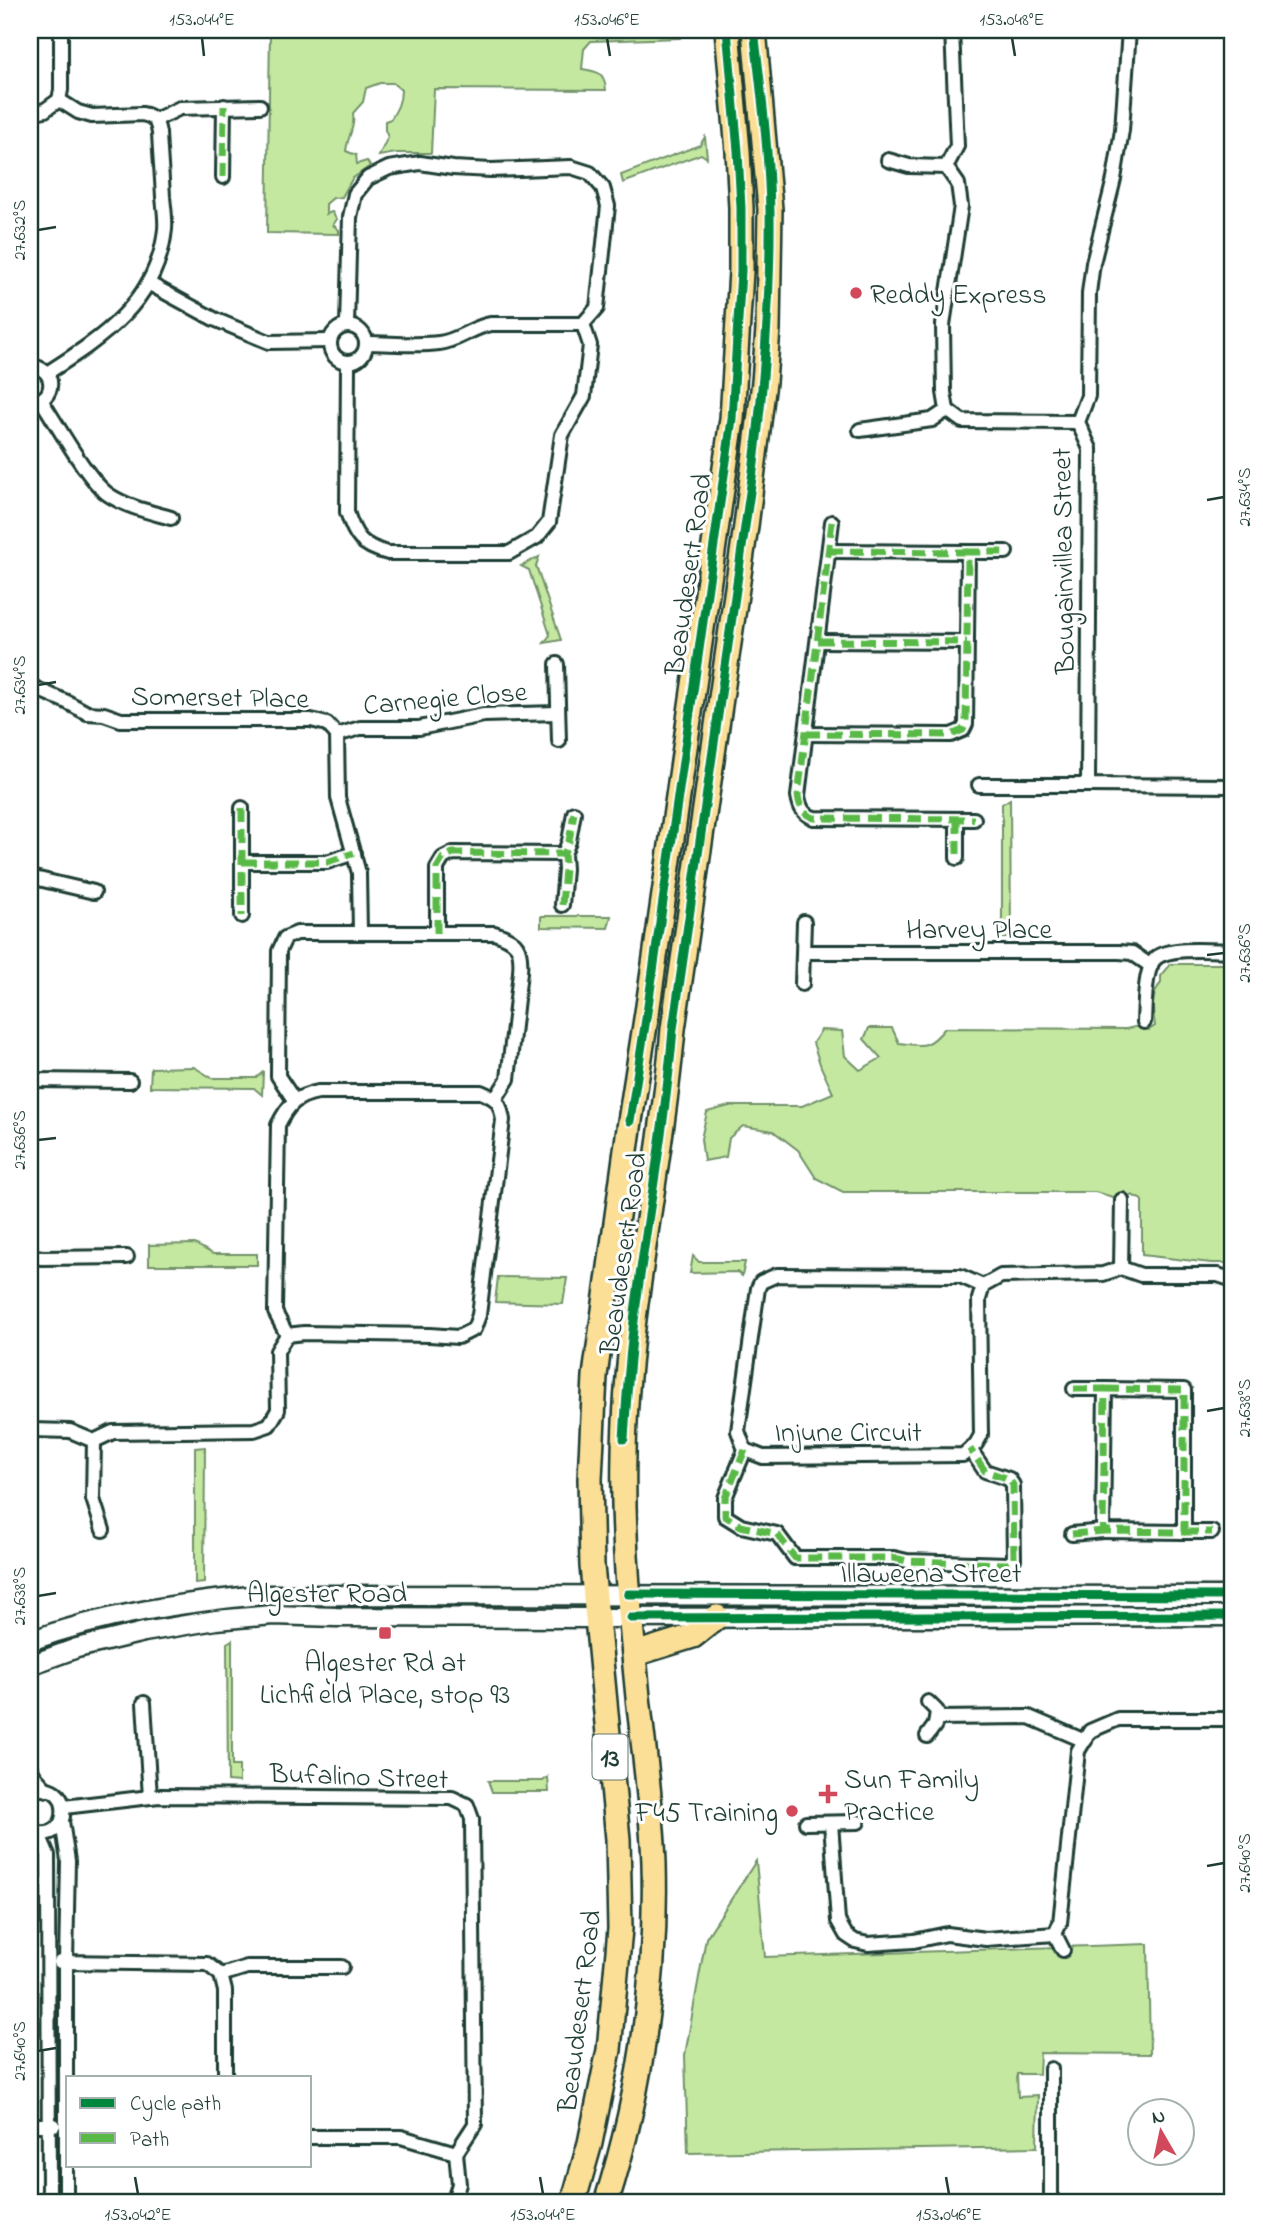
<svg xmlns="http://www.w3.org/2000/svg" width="1263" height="2233" viewBox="0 0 1263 2233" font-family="'Indie Flower',sans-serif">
<rect width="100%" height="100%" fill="#fff"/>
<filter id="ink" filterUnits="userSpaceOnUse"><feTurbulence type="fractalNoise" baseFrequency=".0143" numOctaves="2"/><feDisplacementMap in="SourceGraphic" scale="14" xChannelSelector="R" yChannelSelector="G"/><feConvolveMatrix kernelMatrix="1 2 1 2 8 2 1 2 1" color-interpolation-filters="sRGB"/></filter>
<g filter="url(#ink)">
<g fill="#c5e8a1" stroke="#72926a" stroke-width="2">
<path d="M 270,30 L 681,30 L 682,34 L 680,38 L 591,41 L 584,49 L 582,69 C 598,72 604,71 606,90 L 434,89 L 431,153 L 396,153 L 379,156 L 388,137 L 385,130 L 385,121 L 391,119 C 397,109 401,102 401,90 L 393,83 L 380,83 L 366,88 L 363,102 L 353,113 C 355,129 348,135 346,151 L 356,155 L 357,164 L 367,161 L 370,166 L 352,179 L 342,197 L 333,198 L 326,204 L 326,214 L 332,212 L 337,219 L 333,225 L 339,230 L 339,234 L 267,233 Z"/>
<polygon points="705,137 707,158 701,154 623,183 621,175 700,145"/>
<polygon points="539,557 536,566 561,640 544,643 550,635 529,570 521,566"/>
<polygon points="1010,799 1011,938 1002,938 1002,804"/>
<polygon points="541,916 611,916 608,928 541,927"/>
<path d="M 1171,964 L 1233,964 L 1233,1263 L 1211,1263 L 1142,1255 L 1142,1200 L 1132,1195 L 1113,1197 L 1095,1192 L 843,1192 L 816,1178 L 798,1150 L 773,1131 L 743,1126 L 729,1138 L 726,1157 L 704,1161 L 701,1139 L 707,1112 L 729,1106 L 802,1106 L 833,1093 L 821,1067 L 813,1043 L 821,1030 L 842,1031 L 845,1056 L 860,1070 L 881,1058 L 864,1039 L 869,1028 L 892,1028 L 899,1043 C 923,1046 928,1049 945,1028 L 1126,1029 L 1139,1026 L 1149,1030 L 1155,1026 C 1153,1012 1150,995 1161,983 L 1161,976 Z"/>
<polygon points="194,1067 212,1078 256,1078 263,1072 262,1095 254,1088 150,1087 151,1068"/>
<polygon points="195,1244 213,1254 257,1254 257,1265 149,1265 149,1245"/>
<polygon points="693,1256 699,1262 745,1262 742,1276 737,1272 690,1273"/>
<polygon points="498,1277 567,1278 563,1304 495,1302"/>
<polygon points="205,1447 204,1583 195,1584 195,1448"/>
<polygon points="232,1640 232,1766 239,1766 239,1782 228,1781 227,1643"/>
<polygon points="548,1777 549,1792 492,1792 488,1781 543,1781"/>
<polygon points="756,1861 765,1957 1148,1944 1150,2054 1040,2053 1039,2074 1017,2074 1018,2097 1038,2096 1037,2147 688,2153 685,2055 706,1938"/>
</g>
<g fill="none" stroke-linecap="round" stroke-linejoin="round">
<defs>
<g id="street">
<polyline points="1129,30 1122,130 1114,179 1093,263 1089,293 1088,396 1078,422 1090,449 1088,785 1233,786"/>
<polyline points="59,100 61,90 61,30"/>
<polyline points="30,113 45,110 59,100"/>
<polyline points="155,120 180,108 260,106"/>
<polyline points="888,160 909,166 946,167"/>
<polyline points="223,177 224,106"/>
<polyline points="148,283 214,319 269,342 329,341"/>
<path d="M 347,325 L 350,217 L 355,194 L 368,178 L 389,168 L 420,163 L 453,168 L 491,170 L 571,167 L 590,173 L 603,188 L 608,206 L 597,308 L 583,324 L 590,345 L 584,396 L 562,435 L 549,522 L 537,537 L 509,553 L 388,553 C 361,546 355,537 347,512 L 348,363"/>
<circle cx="348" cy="344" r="18"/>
<path d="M 367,343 C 390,343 416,346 439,343 C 458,341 472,327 491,324 L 583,324"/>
<path d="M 30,366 C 57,367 57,401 30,403"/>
<path d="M 47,373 C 102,338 158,301 165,229 C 166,219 164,208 163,197 C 162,176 160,154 159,133 C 157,121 154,116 142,114 L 92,116 L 78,112 L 59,100"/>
<path d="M 41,400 C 57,424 88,481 109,495 C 127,507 150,512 171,518"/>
<polyline points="947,410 944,392 943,325 961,206 958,184 946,167 957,146 952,30"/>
<polyline points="947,410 962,421 1078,422"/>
<polyline points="860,430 932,420 947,410"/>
<path d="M 832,522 L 798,796 C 800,808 803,814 814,818 L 974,819"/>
<polyline points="829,551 968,552"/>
<polyline points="818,641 967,642"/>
<polyline points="557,664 559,741"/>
<polyline points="30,686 67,702 87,713 104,714 121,720 311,720 327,724 337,735 338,798 359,873 360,932"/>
<polyline points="806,734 951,735 963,730 966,724 968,552 1006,552"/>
<polyline points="337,735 360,728 419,728 484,715 558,713"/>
<polyline points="979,785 1088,785"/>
<polyline points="242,808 242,916"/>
<polyline points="957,819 957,858"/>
<polyline points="242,862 327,862 354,853"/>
<polyline points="30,877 94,892"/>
<polyline points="562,905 565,869 564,854 569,841 574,813"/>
<polyline points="437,933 437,868 443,858 453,853 564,854"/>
<polyline points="804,952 1119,952 1132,953 1151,966"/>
<polyline points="802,984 804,922"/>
<path d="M 1144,1022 C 1145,1007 1144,968 1156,958 C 1170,946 1216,951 1233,951"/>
<polyline points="30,1080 130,1081"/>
<path d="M 294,1100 L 278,1076 L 279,951 L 285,938 L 297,933 L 494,933 C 518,940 522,948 520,972 L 508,1079 L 496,1098"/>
<polyline points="30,1256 42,1258 127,1257"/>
<polyline points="1121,1268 1141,1275 1218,1275 1233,1280"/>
<polyline points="1121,1268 1122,1200"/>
<polyline points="983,1286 960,1276 777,1275 761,1282 758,1288 738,1431 745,1450 763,1457 963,1455 976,1444 981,1435 979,1299 983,1286 1001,1276 1103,1274 1121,1268"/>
<polyline points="1074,1389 1105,1389"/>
<polygon points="1105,1389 1184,1390 1184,1532 1103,1531"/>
<path d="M 30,1430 L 70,1431 L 94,1441 L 113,1432 L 254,1430 L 269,1425 L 278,1410 L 277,1351 L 287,1335 L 275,1312 L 278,1125 C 288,1105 296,1096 318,1092 L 481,1092 C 498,1099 500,1102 503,1120 L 479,1315 L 474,1329 L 458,1337 L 430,1335 L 304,1333 L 287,1335"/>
<polyline points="94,1441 93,1499 103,1530"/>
<polyline points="745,1450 725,1498 725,1516 741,1526 777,1534 795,1558 894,1558 907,1561 1008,1564 1014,1559 1013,1485 1009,1479 985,1471 970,1449"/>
<polyline points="1184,1532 1212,1532"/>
<polyline points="1072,1534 1103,1531"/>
<polyline points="144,1703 150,1797"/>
<polyline points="937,1718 1029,1717 1085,1741"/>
<polyline points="927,1736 935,1725 937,1711 928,1702"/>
<polyline points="30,1768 35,1777 47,1790"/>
<path d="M 30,1792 C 74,1772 75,1850 30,1830"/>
<polyline points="64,1807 159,1796 452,1798 467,1805 472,1819 475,2124 456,2153"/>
<polyline points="62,1821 68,1861 66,1962 66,2203"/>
<polyline points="806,1823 858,1822"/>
<polyline points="831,1823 838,1921 846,1935 855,1941 868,1944 914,1941 947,1934 986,1939 1055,1934"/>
<polyline points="39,1834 48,1855 49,2203"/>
<polyline points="1055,1934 1060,1923 1078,1751 1090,1731 1118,1719 1233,1719"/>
<polyline points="1055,1934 1063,1950"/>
<polyline points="60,1962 207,1964 221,1975 225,1991 225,2077"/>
<polyline points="221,1975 247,1967 342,1967"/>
<polyline points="30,2125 54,2125"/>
<polyline points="310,2137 401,2137 456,2153 459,2184 453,2203"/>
<polyline points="1051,2203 1051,2069"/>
</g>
<g id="secondary">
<path d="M 30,1641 C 104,1614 181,1603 260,1595 L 1233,1596"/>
<polyline points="30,1665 77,1648 144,1632 216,1620 273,1615 336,1617 596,1618 1233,1616"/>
</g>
<g id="highway">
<polyline points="635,1654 693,1636 717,1617"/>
<polyline points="573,2203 590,2143 609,2050 620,1929 618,1839 592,1566 590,1479 595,1376 630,1121 648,1006 732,419 741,271 741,208 738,151 727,30"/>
<path d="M 606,2203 C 641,2093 657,1978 654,1863 C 652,1808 644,1752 638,1697 C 630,1616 622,1535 624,1454 C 626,1311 661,1171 673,1029 L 746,526 L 764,382 L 768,329 L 770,209 L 754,30"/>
</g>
</defs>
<use href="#street" stroke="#1f3d34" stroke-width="18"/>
<use href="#secondary" stroke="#1f3d34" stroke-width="23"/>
<use href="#highway" stroke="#1f3d34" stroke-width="28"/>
<use href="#street" stroke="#fff" stroke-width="12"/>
<use href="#secondary" stroke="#fff" stroke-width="18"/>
<use href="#highway" stroke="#fbdf96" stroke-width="23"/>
<g stroke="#58b947" stroke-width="7" stroke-dasharray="14 7" stroke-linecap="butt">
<polyline points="223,177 224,106"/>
<path d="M 832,522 L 798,796 C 800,808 803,814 814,818 L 974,819"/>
<polyline points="829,551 968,552"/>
<polyline points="818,641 967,642"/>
<polyline points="806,734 951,735 963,730 966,724 968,552 1006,552"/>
<polyline points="242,808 242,916"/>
<polyline points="957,819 957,858"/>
<polyline points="242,862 327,862 354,853"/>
<polyline points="562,905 565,869 564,854 569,841 574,813"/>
<polyline points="437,933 437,868 443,858 453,853 564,854"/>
<polyline points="1074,1389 1105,1389"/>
<polygon points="1105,1389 1184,1390 1184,1532 1103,1531"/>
<polyline points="745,1450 725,1498 725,1516 741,1526 777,1534 795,1558 894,1558 907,1561 1008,1564 1014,1559 1013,1485 1009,1479 985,1471 970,1449"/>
<polyline points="1184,1532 1212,1532"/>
<polyline points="1072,1534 1103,1531"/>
</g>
<defs>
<g id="cycleway">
<polyline points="630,1121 648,1006 732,419 741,271 741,208 738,151 727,30"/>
<path d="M 624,1439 C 627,1389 631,1339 638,1290 C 650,1202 666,1116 673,1029 L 754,464 C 764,380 771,296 770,212 C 769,151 761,90 754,30"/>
<polyline points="628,1594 1233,1596"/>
<polyline points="631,1618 1233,1616"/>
</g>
</defs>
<use href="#cycleway" stroke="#fff" stroke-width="13"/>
<use href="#cycleway" stroke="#00873e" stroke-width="9"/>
</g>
</g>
<path fill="none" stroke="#1f3d34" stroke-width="2.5" d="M 202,38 L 204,56M 607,38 L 610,56M 1012,38 L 1015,56M 38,230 L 56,227M 1207,500 L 1224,497M 38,685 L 56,682M 1207,955 L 1224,953M 38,1140 L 56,1138M 1207,1411 L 1224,1408M 38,1596 L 56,1593M 1207,1866 L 1224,1863M 38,2051 L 56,2048M 135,2177 L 138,2194M 540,2177 L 543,2194M 946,2177 L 949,2194"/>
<g fill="#d1495b" stroke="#fff" stroke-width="2.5">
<circle cx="856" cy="293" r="7"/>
<rect x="378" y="1626" width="14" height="14" rx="3.5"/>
<path d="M824.5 1783.5h7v7h7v7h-7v7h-7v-7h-7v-7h7z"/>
<circle cx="792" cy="1811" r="7"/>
</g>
<g text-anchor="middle" stroke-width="6" stroke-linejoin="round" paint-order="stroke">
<rect fill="#fff" stroke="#627771" stroke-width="2" x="592.5" y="1734.5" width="35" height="45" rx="5"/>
<g font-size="26" font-weight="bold" fill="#1f3d34">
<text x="610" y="1766">13</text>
</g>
<g font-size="28" fill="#1f3d34" stroke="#fff" text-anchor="start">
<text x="870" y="303">Reddy Express</text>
<text x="385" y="1671" text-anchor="middle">Algester Rd at<tspan x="385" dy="32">Lichfield Place, stop 93</tspan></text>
<text x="844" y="1788">Sun Family<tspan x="844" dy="32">Practice</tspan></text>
<text x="778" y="1821" text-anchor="end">F45 Training</text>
</g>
<g font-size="28" fill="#1f3d34" stroke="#fff">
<text transform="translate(1062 561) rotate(-91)" y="10">Bougainvillea Street</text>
<text transform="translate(687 574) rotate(-82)" y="10">Beaudesert Road</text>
<text transform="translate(220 696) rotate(1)" y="10">Somerset Place</text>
<text transform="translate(445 697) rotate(-5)" y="10">Carnegie Close</text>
<text x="979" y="938">Harvey Place</text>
<text transform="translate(622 1253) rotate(-82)" y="10">Beaudesert Road</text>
<text x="848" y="1441">Injune Circuit</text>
<text x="931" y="1582">Illaweena Street</text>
<text x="327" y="1602">Algester Road</text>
<text transform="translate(359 1775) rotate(2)" y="10">Bufalino Street</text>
<text transform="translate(578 2011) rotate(-83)" y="10">Beaudesert Road</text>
</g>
</g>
<rect width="1263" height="2233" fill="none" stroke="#fff" stroke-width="77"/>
<rect x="66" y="2076" width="245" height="91" fill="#ffffff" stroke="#a5b1ae" stroke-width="2"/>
<rect x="80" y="2098" width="35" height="10" fill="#00873e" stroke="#a5b1ae" stroke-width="2"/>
<text x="130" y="2110" font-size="21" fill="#1f3d34">Cycle path</text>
<rect x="80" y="2133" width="35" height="10" fill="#58b947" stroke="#a5b1ae" stroke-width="2"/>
<text x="130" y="2146" font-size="21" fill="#1f3d34">Path</text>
<g transform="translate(1161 2132) rotate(351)"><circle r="33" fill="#ffffff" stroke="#a5b1ae" stroke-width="2"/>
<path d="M0-5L12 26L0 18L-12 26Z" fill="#d1495b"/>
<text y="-10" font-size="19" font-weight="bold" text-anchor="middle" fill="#1f3d34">N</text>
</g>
<rect x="38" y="38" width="1186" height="2156" fill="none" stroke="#1f3d34" stroke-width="2.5"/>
<g font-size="18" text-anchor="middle" fill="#1f3d34">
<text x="202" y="25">153.044°E</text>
<text x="607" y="25">153.046°E</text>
<text x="1012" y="25">153.048°E</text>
<text transform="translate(19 230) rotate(-90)" y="6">27.632°S</text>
<text transform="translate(1244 497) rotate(-90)" y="6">27.634°S</text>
<text transform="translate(19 685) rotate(-90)" y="6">27.634°S</text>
<text transform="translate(1244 953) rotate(-90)" y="6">27.636°S</text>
<text transform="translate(19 1140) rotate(-90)" y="6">27.636°S</text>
<text transform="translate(1244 1408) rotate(-90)" y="6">27.638°S</text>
<text transform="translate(19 1596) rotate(-90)" y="6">27.638°S</text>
<text transform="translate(1244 1863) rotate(-90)" y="6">27.640°S</text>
<text transform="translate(19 2051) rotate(-90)" y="6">27.640°S</text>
<text x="138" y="2220">153.042°E</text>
<text x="543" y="2220">153.044°E</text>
<text x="949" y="2220">153.046°E</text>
</g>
</svg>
